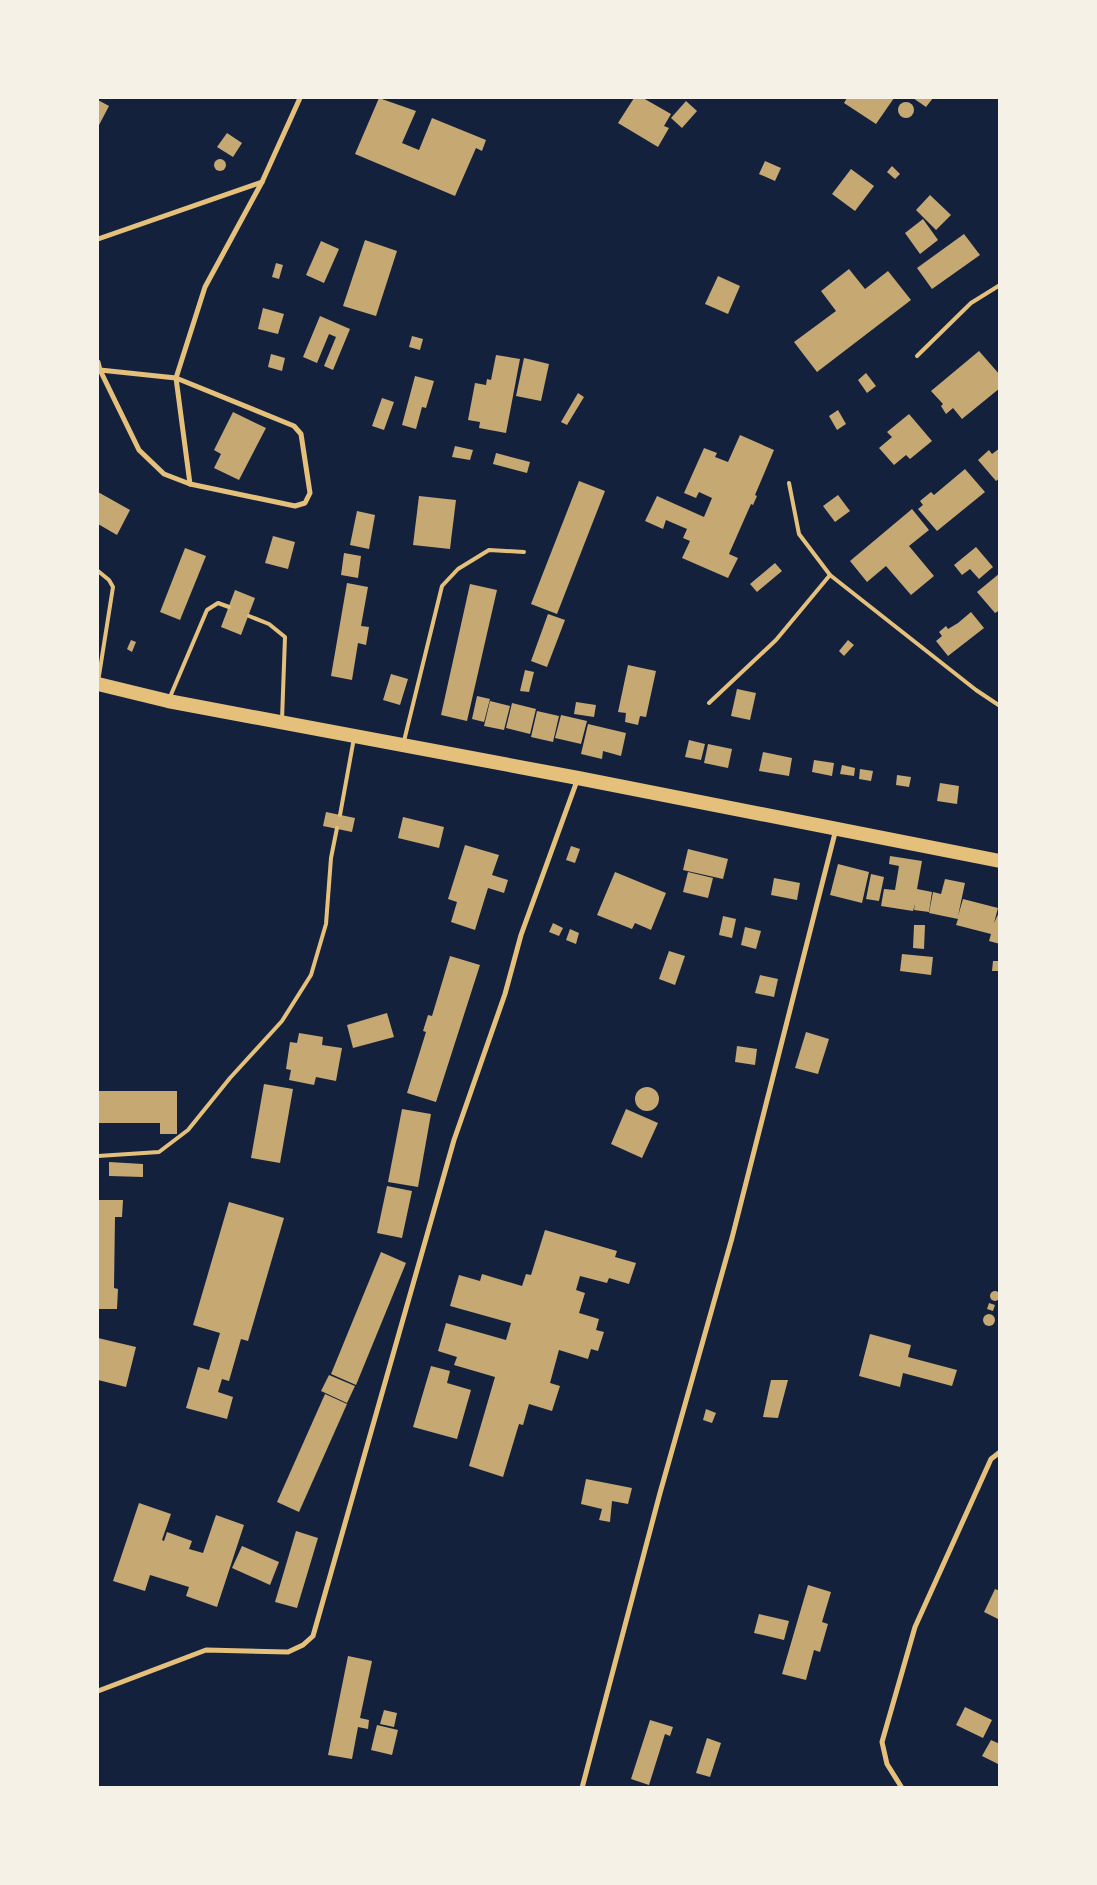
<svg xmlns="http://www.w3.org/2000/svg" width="1097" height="1885" viewBox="0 0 1097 1885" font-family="'Sofia Sans Condensed',sans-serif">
<rect width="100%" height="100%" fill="#14213d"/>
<g fill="#c6a872">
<polygon points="379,98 416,111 402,143 419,150 432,118 486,140 482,151 476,148 455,196 355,154"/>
<polygon points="634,98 643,98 671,114 664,126 669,128 658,147 618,123"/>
<polygon points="847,98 894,98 876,124 844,103"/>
<polygon points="913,98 933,98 926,107"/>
<polygon points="98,100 109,106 98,127"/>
<polygon points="686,101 697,111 682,128 671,118"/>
<circle cx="906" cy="110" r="8"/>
<polygon points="227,133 242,143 233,157 217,147"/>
<circle cx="220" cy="165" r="6"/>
<polygon points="765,161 781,168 775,181 759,174"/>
<polygon points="892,166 900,174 895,179 887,172"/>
<polygon points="851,169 874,186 855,211 832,194"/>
<polygon points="930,195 951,215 936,230 916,210"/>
<polygon points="923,219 938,240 920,254 905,233"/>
<polygon points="964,234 980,255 932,289 917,268"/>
<polygon points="365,240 397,251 376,316 343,306"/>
<polygon points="321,241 339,249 324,283 306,275"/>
<polygon points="276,263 283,265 279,279 272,277"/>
<polygon points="849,269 865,289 888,271 911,300 817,372 794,342 836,311 821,291"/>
<polygon points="718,276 740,286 728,314 705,304"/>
<polygon points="263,308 284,314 278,334 258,329"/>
<polygon points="320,316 350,329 333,370 324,366 336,337 329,334 317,363 303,357"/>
<polygon points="412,336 423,339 420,350 409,347"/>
<polygon points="979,351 1000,375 1000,388 962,419 953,408 946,414 941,406 943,404 931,391"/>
<polygon points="271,354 285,358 282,371 268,367"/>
<polygon points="496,355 520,359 506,433 479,428 480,422 468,420 475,383 486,385 487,379 491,380"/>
<polygon points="524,358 549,364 541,401 516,396"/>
<polygon points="866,373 876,386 867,393 858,380"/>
<polygon points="415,376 434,381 426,408 422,407 416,429 402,425"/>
<polygon points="578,393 584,397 567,425 561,422"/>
<polygon points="382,398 394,402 384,430 372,426"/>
<polygon points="838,410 846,424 837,430 829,416"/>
<polygon points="233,412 266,428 239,480 214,468 221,454 214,450"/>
<polygon points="909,414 932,441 910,459 906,455 894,465 879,448 892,437 887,432"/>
<polygon points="740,435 774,450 755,495 757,496 753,505 751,504 729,554 738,558 728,578 682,558 690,541 683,538 687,529 666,520 663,529 645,521 657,496 704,517 712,498 699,492 696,498 684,493 704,448 717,453 715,457 728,462"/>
<polygon points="455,446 473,450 470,460 452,457"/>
<polygon points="1000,448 1000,478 996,481 978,460 989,450 992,454"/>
<polygon points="496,453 530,462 527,473 493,464"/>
<polygon points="965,469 985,492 937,531 918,509 923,505 920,501 931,492 934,495"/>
<polygon points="579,481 605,491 557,614 531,604"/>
<polygon points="98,492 130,510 117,535 98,524"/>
<polygon points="838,495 850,511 835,522 823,506"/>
<polygon points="419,496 456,500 450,549 413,545"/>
<polygon points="912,509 929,530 909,546 934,576 911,595 886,566 867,582 850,561"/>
<polygon points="357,511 375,515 369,549 350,545"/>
<polygon points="273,536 295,542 288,569 265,563"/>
<polygon points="976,547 993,567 979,579 970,569 962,575 954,565"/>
<polygon points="185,548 206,556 180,620 160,612"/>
<polygon points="344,553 361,556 358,578 341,575"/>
<polygon points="775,563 782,571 757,592 750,584"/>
<polygon points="1000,573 1000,610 995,613 977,592"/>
<polygon points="347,583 368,587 361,626 369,627 366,645 358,643 352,680 331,676"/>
<polygon points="470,584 497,590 467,721 441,715"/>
<polygon points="235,590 255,598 241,635 221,627"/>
<polygon points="971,612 984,628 948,656 936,641 942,636 939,632 946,626 948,629 958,623"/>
<polygon points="548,614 565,620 547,667 531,661"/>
<polygon points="131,640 136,642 132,652 127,649"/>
<polygon points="848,640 854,645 844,656 839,651"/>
<polygon points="628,665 656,671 646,717 640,716 638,725 625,722 626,713 618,712"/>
<polygon points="525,670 534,672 529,692 520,691"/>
<polygon points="391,674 408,679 400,705 383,700"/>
<polygon points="737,689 756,693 750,720 731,716"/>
<polygon points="477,696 490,699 484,722 472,719"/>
<polygon points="490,701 510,706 504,730 484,726"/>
<polygon points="576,702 596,705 594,717 574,714"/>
<polygon points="512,703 536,709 530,734 506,728"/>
<polygon points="537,711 559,716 553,742 531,737"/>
<polygon points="561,715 587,721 581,744 555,738"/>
<polygon points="588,724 626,733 621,756 603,751 602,759 581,754"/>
<polygon points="689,740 705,744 701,760 685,757"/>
<polygon points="708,744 732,749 728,768 704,763"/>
<polygon points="763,752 792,758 789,776 759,771"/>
<polygon points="814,760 834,763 832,776 812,772"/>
<polygon points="842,765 855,768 854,776 840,774"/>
<polygon points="860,769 873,771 871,781 859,779"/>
<polygon points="897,775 911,777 909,787 896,785"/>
<polygon points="940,783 959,786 957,804 937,801"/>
<polygon points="326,812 355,818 352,832 323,826"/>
<polygon points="403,817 444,827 439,848 398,838"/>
<polygon points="465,845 499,855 492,875 508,880 504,893 488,888 475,930 451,922 457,902 448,899"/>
<polygon points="571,846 580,849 575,863 566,860"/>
<polygon points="688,849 728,859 723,879 683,870"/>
<polygon points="890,856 922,861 917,889 932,892 929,912 914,910 915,904 913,911 881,906 884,889 895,890 899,866 889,864"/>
<polygon points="838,864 869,872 862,903 830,895"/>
<polygon points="615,872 666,893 651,930 635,923 632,929 597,915"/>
<polygon points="688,872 713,878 708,898 683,892"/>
<polygon points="871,874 884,877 879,901 866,899"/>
<polygon points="774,878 800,883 797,900 771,895"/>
<polygon points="945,879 965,883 958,916 963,899 998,908 994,923 1000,910 1000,944 989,941 991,934 956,925 958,919 929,913 933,892 941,894"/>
<polygon points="723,916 736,919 732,938 719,935"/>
<polygon points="553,923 563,928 559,936 549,932"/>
<polygon points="914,925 925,925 924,949 913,948"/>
<polygon points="745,927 761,931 756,949 741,945"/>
<polygon points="570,929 579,933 576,944 566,940"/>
<polygon points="669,951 685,956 675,985 659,979"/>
<polygon points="902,954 933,957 931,975 900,971"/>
<polygon points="450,956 480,965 436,1102 407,1093 426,1032 423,1031 428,1015 432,1016"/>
<polygon points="993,961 1000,961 1000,971 992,971"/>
<polygon points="760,975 778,979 774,997 755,993"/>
<polygon points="387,1013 394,1037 353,1048 347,1025"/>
<polygon points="806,1032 829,1039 818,1074 795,1068"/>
<polygon points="299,1033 323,1037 322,1045 342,1048 336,1081 316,1077 314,1085 289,1080 291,1070 286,1069 290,1042 297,1043"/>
<polygon points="737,1046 757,1049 755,1065 735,1062"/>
<polygon points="264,1084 293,1089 280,1163 251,1158"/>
<circle cx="647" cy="1099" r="12"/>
<polygon points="98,1091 177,1091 177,1134 160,1134 160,1123 98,1123"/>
<polygon points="402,1109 431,1114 418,1187 388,1182"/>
<polygon points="626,1109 658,1123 642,1158 611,1144"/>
<polygon points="109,1162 143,1164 143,1177 109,1176"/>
<polygon points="387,1186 412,1191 402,1238 377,1233"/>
<polygon points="98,1200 123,1200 122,1217 115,1217 114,1288 118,1289 117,1309 98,1309"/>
<polygon points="229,1202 284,1218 248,1341 241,1339 229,1381 222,1379 218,1392 233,1397 227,1419 186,1408 198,1367 209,1370 220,1333 193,1325"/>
<polygon points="545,1230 617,1251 615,1257 636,1263 629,1284 609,1278 607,1283 580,1276 576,1290 585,1293 579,1313 599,1319 596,1330 604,1332 598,1351 591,1349 588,1359 559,1350 550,1383 560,1386 552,1411 529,1404 523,1425 519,1424 503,1477 469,1466 495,1377 454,1365 457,1357 438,1351 446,1323 506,1340 511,1323 450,1306 459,1275 480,1281 482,1274 522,1286 526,1274 531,1275"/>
<polygon points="381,1252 406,1263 356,1385 331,1374"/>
<circle cx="995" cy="1296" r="5"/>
<polygon points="989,1303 995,1305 993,1311 987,1309"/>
<circle cx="989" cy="1320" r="6"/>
<polygon points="870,1334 911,1345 908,1357 957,1370 952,1386 903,1373 900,1387 859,1376"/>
<polygon points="98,1338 136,1347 126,1387 98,1380"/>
<polygon points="431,1366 450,1371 447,1383 471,1390 457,1439 413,1427"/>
<polygon points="329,1375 355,1386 347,1403 321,1391"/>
<polygon points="771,1380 788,1380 778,1418 763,1417"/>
<polygon points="325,1394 347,1404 299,1512 277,1502"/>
<polygon points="706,1409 716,1413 712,1423 703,1420"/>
<polygon points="586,1479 632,1488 628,1504 612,1501 610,1522 599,1520 602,1509 581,1504"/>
<polygon points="139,1503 171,1514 162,1540 164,1541 167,1532 192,1541 189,1549 203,1553 216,1515 244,1525 217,1607 186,1596 189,1587 150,1575 145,1591 113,1581"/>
<polygon points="296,1531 318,1538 297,1608 275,1602"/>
<polygon points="242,1546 279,1562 270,1585 232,1568"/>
<polygon points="808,1585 831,1592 822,1622 828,1624 820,1652 814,1650 806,1680 782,1674"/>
<polygon points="995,1589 1000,1591 1000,1620 984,1612"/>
<polygon points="759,1614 789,1621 784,1640 754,1633"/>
<polygon points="348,1656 372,1661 360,1718 369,1720 368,1729 358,1727 352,1759 328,1755"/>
<polygon points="965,1707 992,1720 983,1738 956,1725"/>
<polygon points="384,1710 397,1713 394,1727 380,1724"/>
<polygon points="650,1720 673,1727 670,1736 665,1734 649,1785 631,1779"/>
<polygon points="377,1725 398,1730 392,1755 371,1750"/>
<polygon points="707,1738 721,1743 710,1777 696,1773"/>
<polygon points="991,1740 1000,1744 1000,1765 982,1756"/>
</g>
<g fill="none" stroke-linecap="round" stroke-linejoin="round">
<g stroke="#e5c07b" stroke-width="4">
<polyline points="917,356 971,303 1000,285"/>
<polyline points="789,483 799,534 830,575 976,690 1000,706"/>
<polyline points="98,571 109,580 113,587 98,682"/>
<polyline points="249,616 269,624 285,637 282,720"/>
<polyline points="170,697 207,610 218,603 229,607"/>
<polyline points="709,703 776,640 830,575"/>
<polyline points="404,741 442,586 458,569 489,550 524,552"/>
<polyline points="340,815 354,738"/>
<polyline points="98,1156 159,1152 188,1130 230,1078 282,1021 311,975 326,924 331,858 337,828"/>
</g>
<g stroke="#e5c07b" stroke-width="5">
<polyline points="98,239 262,182"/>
<polyline points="98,362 100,370 139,450 164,474 190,484 295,506 305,503 310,493 301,434 294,426 176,378 100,370 98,369"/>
<polyline points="190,484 176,378 205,287 262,182 300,98"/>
<polyline points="98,1691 206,1650 288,1652 303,1645 313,1636 454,1140 505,994 521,935 578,778"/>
<polyline points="582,1788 660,1493 732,1238 836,829"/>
<polyline points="902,1788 887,1764 882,1742 915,1627 991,1459 1000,1452"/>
</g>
<polyline stroke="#e5c07b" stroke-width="14" points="98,684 168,701 578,778 1000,861"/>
</g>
<rect width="1097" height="1885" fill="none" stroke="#f6f1e7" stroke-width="198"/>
</svg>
